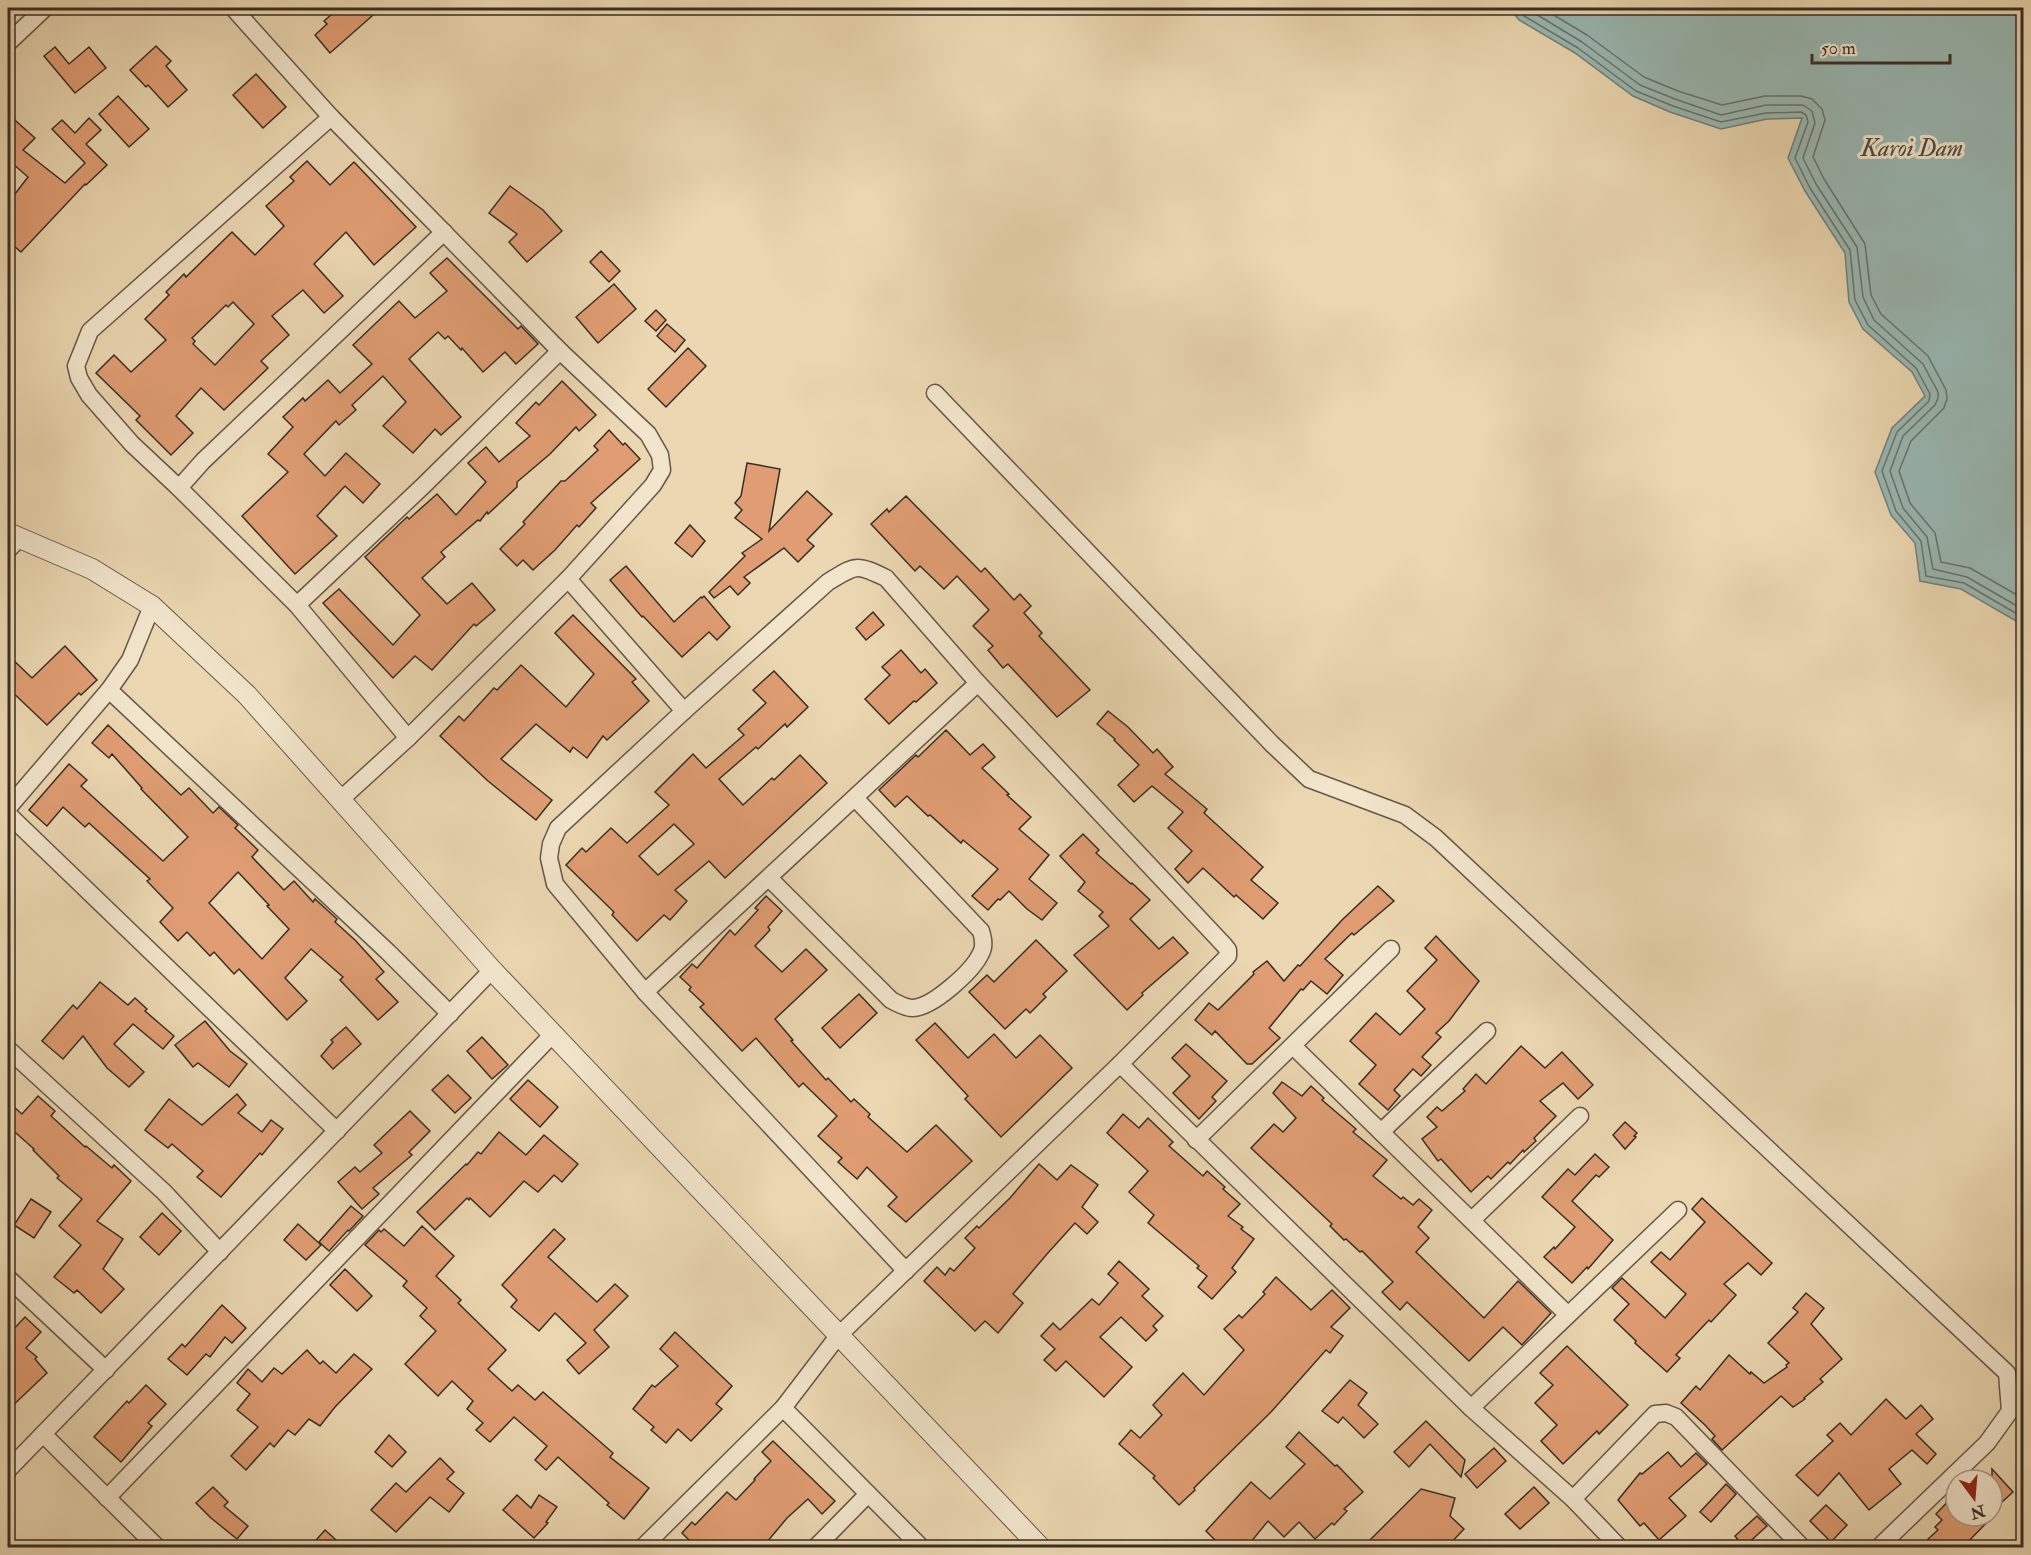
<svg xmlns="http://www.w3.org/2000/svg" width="2031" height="1555" viewBox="0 0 2031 1555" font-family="'IM FELL Double Pica',serif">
<rect width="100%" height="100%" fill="#ebd7b1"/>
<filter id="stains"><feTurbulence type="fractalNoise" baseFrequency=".00333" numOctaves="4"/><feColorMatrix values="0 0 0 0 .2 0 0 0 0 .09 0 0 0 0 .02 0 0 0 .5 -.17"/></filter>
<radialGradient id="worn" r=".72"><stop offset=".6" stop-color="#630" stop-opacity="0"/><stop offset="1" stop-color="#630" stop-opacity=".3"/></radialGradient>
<polygon fill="#99b8b3" stroke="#73817b" stroke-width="1.5" points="1509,8 2023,8 2023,625 1961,589 1920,581 1915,543 1891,515 1875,472 1892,428 1925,396 1912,372 1863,329 1849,302 1845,253 1805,191 1788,158 1802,118 1767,119 1721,129 1670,112 1633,96 1575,53 1519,20"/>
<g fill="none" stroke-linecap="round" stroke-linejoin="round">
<g stroke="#69736c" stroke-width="1.5">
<polyline points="1517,8 1524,16 1578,48 1636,91 1673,106 1721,122 1766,113 1801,112 1806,115 1808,122 1795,158 1810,188 1850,250 1855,300 1868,325 1916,368 1930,394 1929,401 1897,432 1882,471 1896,511 1921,541 1926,576 1964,583 2024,618"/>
<polyline points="1526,8 1582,42 1640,85 1675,99 1721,115 1766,105 1803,105 1812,111 1815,123 1803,158 1816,184 1857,247 1863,297 1874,320 1923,364 1938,392 1938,398 1935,405 1903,436 1890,471 1903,508 1927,537 1933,569 1967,577 2024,610"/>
<polyline points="1542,8 1587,35 1644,77 1678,91 1722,105 1765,96 1801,96 1812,99 1822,109 1825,120 1813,157 1824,179 1865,244 1871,295 1881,314 1928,356 1946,390 1947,399 1944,408 1911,441 1899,471 1910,503 1935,533 1941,562 1970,568 2024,599"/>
</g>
</g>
<g fill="#e09d73" stroke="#392e26" stroke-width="1.5" fill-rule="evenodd">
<polygon points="339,8 381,8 330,53 315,35 327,24 324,21"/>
<polygon points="156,46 171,61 166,66 187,90 168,107 148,85 146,87 130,70"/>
<polygon points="55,47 69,64 89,47 106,68 75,93 44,56"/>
<polygon points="256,74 286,107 263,128 233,95"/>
<polygon points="118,96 149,129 129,147 99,114"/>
<polygon points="8,114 35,138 23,150 65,183 85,163 52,129 62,120 75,133 89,118 101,130 86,144 107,165 86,185 85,184 21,252 8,241 8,203 28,177 12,163 8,168"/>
<path d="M 307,161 L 330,185 L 354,162 L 416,227 L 374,265 L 346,232 L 314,264 L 343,296 L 324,313 L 303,290 L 272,316 L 289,335 L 261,361 L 268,368 L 224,410 L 201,388 L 176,416 L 193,433 L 171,455 L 136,420 L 140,416 L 96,373 L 114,355 L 131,372 L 166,340 L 145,319 L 169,295 L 166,292 L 184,274 L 186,277 L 232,232 L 255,255 L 284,226 L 266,206 L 294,181 L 290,177 ZM 233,302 L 254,324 L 215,365 L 193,344 L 195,341 L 192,338 L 226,305 L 228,307 Z"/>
<polygon points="510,186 543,210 562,231 527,262 509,242 517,234 489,213"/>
<polygon points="601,251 620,271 609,282 590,262"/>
<polygon points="447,258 518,329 521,326 538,344 516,364 505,352 483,372 462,348 461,350 448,336 445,339 438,332 409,359 461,417 441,435 435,429 413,453 383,426 406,402 383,376 352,405 356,410 339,425 336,421 304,454 325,476 346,453 380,484 363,503 345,486 317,516 337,536 295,574 242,516 288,472 268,454 293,427 283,417 303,398 305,401 328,380 340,393 372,364 353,345 399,301 415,318 447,291 430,273"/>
<polygon points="614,284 636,309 598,343 576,317"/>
<polygon points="656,310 666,320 656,331 645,321"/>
<polygon points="667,324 685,340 675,352 657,336"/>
<polygon points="688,348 706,366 666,407 648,389"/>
<polygon points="562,381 596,415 579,431 576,427 550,454 517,482 517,487 488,514 487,512 480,521 478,520 441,552 445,557 422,578 447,604 472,583 495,610 476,626 474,624 432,670 415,656 393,678 323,603 339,589 393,645 420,615 365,557 407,517 409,519 437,494 456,515 486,482 468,463 486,447 499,462 530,436 516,423 536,402 539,405"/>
<polygon points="609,430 623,445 625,443 640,459 591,503 596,508 579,527 577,525 555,550 533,570 523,560 517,566 500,549 525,524 523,522 561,481 565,481 598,450 594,446"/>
<polygon points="747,463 780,469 769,531 807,491 832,514 807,540 814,546 798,562 784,548 744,577 750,583 738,595 730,586 714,598 709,592 745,556 742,553 762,539 735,518 742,510 735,503 741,496"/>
<polygon points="906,496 981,572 985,568 1014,600 1020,594 1031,606 1024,613 1042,633 1039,636 1090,690 1057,717 1008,664 1003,668 988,650 993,646 973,626 989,610 957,576 944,589 920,566 915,571 871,524 887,509 889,512"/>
<polygon points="690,525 705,541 692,557 675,543"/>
<polygon points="626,566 674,622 701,597 702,598 704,596 730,627 717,640 709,632 682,657 643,616 642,617 610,580"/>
<polygon points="873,612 884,625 866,640 856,628"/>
<polygon points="573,615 636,679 632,682 649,701 607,740 603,736 587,758 573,747 570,752 536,724 501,759 552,800 536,820 488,781 440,736 459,716 464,721 494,688 497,690 521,665 566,707 594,674 555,633"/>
<polygon points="65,646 97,680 81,695 79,693 47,725 8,688 8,655 32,678"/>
<polygon points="901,650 921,673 925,669 937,683 916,702 914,701 889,724 865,699 890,675 882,667"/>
<path d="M 774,671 L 808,707 L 787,727 L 785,724 L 758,749 L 756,747 L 719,779 L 743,805 L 772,778 L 774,780 L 800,755 L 827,783 L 725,878 L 709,861 L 675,890 L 687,901 L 670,920 L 664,915 L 637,941 L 612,915 L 614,912 L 566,865 L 582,848 L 586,852 L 611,828 L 627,843 L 669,805 L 655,792 L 693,754 L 706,768 L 744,735 L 738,729 L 766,703 L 753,690 ZM 674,824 L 694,844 L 658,875 L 639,856 Z"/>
<polygon points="1108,711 1128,727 1153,753 1157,749 1173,767 1165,774 1207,809 1204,813 1263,867 1251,880 1278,903 1263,919 1236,895 1234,897 1203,868 1188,883 1175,869 1192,851 1168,828 1183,812 1152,786 1134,802 1118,785 1139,765 1114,740 1115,739 1097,724"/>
<path d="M 108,725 L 181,795 L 189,788 L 213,813 L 219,807 L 238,825 L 235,828 L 258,850 L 252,857 L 284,890 L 294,881 L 313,902 L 315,899 L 337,919 L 335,922 L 355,940 L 384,972 L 376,979 L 398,1002 L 378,1020 L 340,980 L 343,977 L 311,949 L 285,978 L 307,1001 L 287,1020 L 239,969 L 234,974 L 214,952 L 210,956 L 187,932 L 178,941 L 160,922 L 173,908 L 147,881 L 150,879 L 89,823 L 85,827 L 63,807 L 47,826 L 29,810 L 69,764 L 87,780 L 81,786 L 163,861 L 188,837 L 141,789 L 142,788 L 112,754 L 109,758 L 92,743 ZM 238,872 L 269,905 L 267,906 L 289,929 L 262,959 L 209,903 Z"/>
<polygon points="946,730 970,755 983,744 995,757 982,768 1009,794 1007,795 1031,817 1019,829 1049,855 1029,879 1057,903 1042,920 1027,909 1009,891 1000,900 998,899 988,910 972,896 998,869 963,840 961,843 930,815 928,816 907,796 895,807 879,790 916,755 918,757"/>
<polygon points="1083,834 1099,850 1096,853 1131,884 1132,883 1150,900 1130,919 1159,949 1173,937 1188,953 1142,993 1143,995 1127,1010 1074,955 1109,926 1099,916 1103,912 1078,891 1085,882 1060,856"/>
<polygon points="1378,886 1394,901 1354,935 1352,933 1325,959 1343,975 1327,994 1311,981 1303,990 1301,989 1269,1028 1280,1038 1252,1064 1247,1064 1215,1031 1212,1035 1195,1020 1209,1003 1218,1010 1254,974 1253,972 1267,961 1284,981 1298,965 1300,966 1342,920"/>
<polygon points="766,896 782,911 768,927 770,930 755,946 782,972 806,949 827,970 775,1019 793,1040 791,1041 826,1080 828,1078 851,1102 854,1099 870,1114 868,1117 907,1152 936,1125 972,1161 906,1222 888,1206 897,1197 867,1167 857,1179 838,1162 842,1158 818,1136 837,1116 803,1083 799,1087 756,1038 742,1051 700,1007 704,1004 689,990 691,987 680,977 692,964 697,968 730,930 735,935 758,910 755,908"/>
<polygon points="1436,936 1479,981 1449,1021 1436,1033 1441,1037 1422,1057 1431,1065 1421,1076 1413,1069 1394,1090 1400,1096 1388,1110 1359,1084 1376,1065 1350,1041 1376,1013 1400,1035 1425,1009 1407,991 1437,960 1425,948"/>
<polygon points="1036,940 1067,971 1043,994 1046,997 1030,1013 1026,1009 1005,1029 969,992 987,975 994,982"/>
<polygon points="100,982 128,1005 135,998 147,1009 145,1011 174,1036 163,1049 133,1024 114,1044 144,1072 129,1087 107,1068 83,1036 63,1059 42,1041 73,1005 77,1009"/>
<polygon points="859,994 877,1013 840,1048 822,1028"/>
<polygon points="205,1021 230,1051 247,1064 229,1087 198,1063 193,1067 175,1045"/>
<polygon points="935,1023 968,1058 994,1034 1016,1058 1040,1035 1072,1068 1001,1137 965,1099 968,1096 916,1040"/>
<polygon points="346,1027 361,1044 333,1069 321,1056 333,1042 331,1040"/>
<polygon points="482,1037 508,1065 492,1079 467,1051"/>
<polygon points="1186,1044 1227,1081 1212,1097 1216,1101 1199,1119 1173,1093 1190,1076 1172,1058"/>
<polygon points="1521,1046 1545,1068 1562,1052 1593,1085 1578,1099 1563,1083 1540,1101 1556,1116 1534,1138 1536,1141 1524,1152 1523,1150 1510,1164 1508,1162 1491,1179 1488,1176 1471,1192 1441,1159 1438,1161 1422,1139 1437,1127 1427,1117 1437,1107 1442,1111 1465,1091 1463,1089 1476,1074 1486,1084"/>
<polygon points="448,1075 471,1098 455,1113 432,1090"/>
<polygon points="528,1080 558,1107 540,1127 510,1099"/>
<polygon points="1282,1082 1302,1096 1311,1086 1324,1098 1322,1100 1356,1129 1353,1132 1387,1160 1373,1176 1401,1199 1403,1197 1413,1205 1419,1199 1432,1210 1418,1227 1429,1238 1416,1252 1484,1318 1518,1281 1551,1313 1522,1345 1503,1327 1469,1361 1407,1302 1400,1310 1382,1292 1393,1282 1362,1251 1360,1252 1346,1239 1344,1240 1330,1226 1332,1224 1251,1148 1274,1124 1283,1132 1296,1118 1273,1093"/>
<polygon points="237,1094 246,1105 238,1113 262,1132 271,1120 283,1129 262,1155 260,1153 221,1197 197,1177 203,1171 172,1144 168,1148 145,1130 169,1099 202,1125"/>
<polygon points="38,1096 55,1111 51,1116 85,1147 86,1146 112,1168 114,1165 131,1181 97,1221 123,1239 103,1269 124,1289 101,1313 77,1290 74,1293 54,1277 81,1245 59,1226 82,1199 57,1178 59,1176 33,1150 34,1149 8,1126 8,1102 22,1114"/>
<polygon points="410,1111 430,1131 409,1152 412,1155 373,1188 379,1194 362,1209 338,1182 355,1167 360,1172 382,1153 374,1145"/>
<polygon points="1123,1114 1139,1128 1148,1118 1173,1142 1169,1146 1203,1176 1207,1171 1225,1187 1223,1189 1240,1204 1228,1216 1243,1227 1241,1229 1254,1239 1232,1268 1236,1272 1212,1299 1198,1287 1207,1276 1197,1268 1199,1266 1148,1223 1154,1215 1129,1192 1148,1171 1107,1133"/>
<polygon points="1625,1122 1637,1133 1634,1136 1636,1137 1625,1149 1613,1135"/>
<polygon points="499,1132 526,1155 544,1135 578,1164 562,1182 554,1175 538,1192 524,1181 490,1217 470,1198 469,1200 467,1198 435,1230 417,1212 466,1164 467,1165 478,1152 481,1154"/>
<polygon points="1595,1154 1609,1167 1599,1177 1596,1175 1572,1201 1613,1240 1588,1269 1587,1267 1572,1283 1544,1257 1554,1247 1555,1249 1575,1227 1542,1197 1568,1169 1575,1175"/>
<polygon points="1039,1164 1057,1180 1071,1165 1098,1185 1082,1207 1098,1222 1087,1234 1075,1223 1047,1254 1013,1294 1023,1303 998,1333 985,1321 975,1331 924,1281 937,1267 945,1275 950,1268 954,1271 975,1248 965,1238 977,1226 979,1228 1010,1198"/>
<polygon points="1702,1198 1772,1263 1761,1275 1748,1263 1724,1284 1736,1295 1711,1322 1709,1320 1676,1355 1680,1358 1667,1372 1635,1343 1636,1341 1614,1320 1629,1304 1612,1288 1622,1278 1665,1318 1686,1294 1651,1262 1661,1252 1670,1260 1705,1222 1692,1209"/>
<polygon points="31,1199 51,1212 34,1238 14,1225"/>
<polygon points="351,1206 363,1216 349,1231 348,1230 329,1251 319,1242"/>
<polygon points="162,1213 181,1231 159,1255 140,1237"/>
<polygon points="298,1224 321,1245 306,1260 284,1240"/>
<polygon points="422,1226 454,1256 436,1276 461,1300 458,1303 506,1350 488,1369 512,1391 518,1385 535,1400 543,1392 613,1453 610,1457 649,1488 624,1519 607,1505 609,1503 558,1457 546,1470 535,1460 547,1446 514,1417 490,1442 476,1430 483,1423 467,1409 473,1401 452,1381 438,1396 405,1364 436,1331 420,1316 427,1308 403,1286 407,1281 365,1245 379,1230 381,1232 384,1229 404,1246"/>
<polygon points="554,1229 565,1239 548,1257 597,1302 615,1284 628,1296 594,1330 609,1347 579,1374 567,1360 586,1343 555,1313 539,1331 511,1307 517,1300 502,1285"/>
<polygon points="1119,1261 1149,1289 1142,1296 1163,1316 1153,1326 1157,1330 1146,1341 1121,1317 1100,1337 1132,1367 1104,1397 1066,1361 1056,1371 1044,1360 1055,1349 1041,1336 1053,1323 1060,1330 1092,1299 1099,1305 1118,1283 1108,1274"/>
<polygon points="345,1269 372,1296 357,1311 330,1285"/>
<polygon points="1276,1277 1311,1310 1332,1290 1350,1308 1331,1327 1343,1336 1330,1353 1326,1350 1271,1412 1208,1474 1194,1488 1195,1490 1179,1505 1153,1478 1155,1476 1119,1444 1131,1430 1140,1438 1162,1415 1153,1405 1183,1373 1204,1395 1244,1350 1224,1329 1239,1315 1242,1318 1265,1294 1263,1292"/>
<polygon points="1806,1293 1824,1308 1811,1324 1842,1359 1820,1379 1823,1382 1804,1398 1805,1399 1793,1407 1781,1396 1722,1450 1712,1439 1715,1436 1705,1425 1681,1403 1696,1386 1700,1390 1729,1355 1750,1374 1751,1372 1764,1383 1787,1367 1786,1365 1789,1363 1768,1343 1798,1312 1793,1308"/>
<polygon points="222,1305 246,1328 232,1343 225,1337 210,1357 206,1354 187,1375 168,1359 182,1344 185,1347"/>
<polygon points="25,1317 41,1332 26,1348 37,1357 35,1359 47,1373 8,1410 8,1335"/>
<polygon points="675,1332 732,1386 716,1404 722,1409 691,1441 678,1429 666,1443 651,1430 654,1427 633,1409 652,1385 655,1387 678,1366 660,1349"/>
<polygon points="1567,1346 1628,1405 1599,1434 1597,1431 1563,1464 1541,1441 1557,1425 1535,1403 1553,1385 1540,1373"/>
<polygon points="307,1350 320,1364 323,1361 336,1373 354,1354 372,1369 335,1407 320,1426 309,1419 295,1435 288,1430 274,1447 270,1443 246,1470 231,1456 258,1427 237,1410 250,1394 237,1383 248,1369 262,1382 274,1368 282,1374"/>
<polygon points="1350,1380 1367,1393 1358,1405 1378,1424 1364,1438 1343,1417 1338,1423 1322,1411"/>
<polygon points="146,1385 166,1404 148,1423 152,1426 121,1462 94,1437 127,1401 129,1403"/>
<polygon points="1886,1399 1906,1419 1921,1405 1933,1419 1916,1434 1936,1454 1927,1464 1912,1450 1889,1469 1901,1484 1869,1510 1839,1473 1818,1496 1796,1475 1833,1441 1827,1435 1840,1423 1851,1435"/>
<polygon points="1426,1421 1465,1460 1461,1477 1430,1444 1409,1467 1394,1452"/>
<polygon points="1299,1432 1335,1466 1337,1465 1363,1492 1344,1509 1347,1511 1334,1525 1332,1523 1315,1539 1299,1522 1284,1537 1268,1521 1246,1548 1223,1548 1206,1531 1251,1482 1270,1499 1305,1464 1286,1447"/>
<polygon points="389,1435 406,1452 392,1467 375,1452"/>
<polygon points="773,1441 835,1501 822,1514 808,1499 787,1518 762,1548 697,1548 682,1533 692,1522 695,1525 727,1492 736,1500 755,1480 754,1479 771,1461 762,1452"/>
<polygon points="1494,1448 1506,1461 1477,1488 1465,1474"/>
<polygon points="1668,1452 1681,1467 1696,1453 1707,1464 1669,1498 1686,1516 1659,1540 1644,1523 1640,1526 1618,1500 1640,1473 1642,1474"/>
<polygon points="440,1458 454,1472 447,1479 464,1493 449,1512 430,1497 396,1532 371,1510 396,1483 406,1492"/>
<polygon points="1992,1469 2013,1492 1992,1511"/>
<polygon points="1726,1484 1736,1494 1711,1522 1700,1512"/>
<polygon points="213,1487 228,1502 224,1506 248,1526 237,1539 211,1518 196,1503"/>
<polygon points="1534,1487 1549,1503 1520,1529 1505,1514"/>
<polygon points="1421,1489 1455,1498 1450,1516 1464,1529 1446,1548 1362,1548"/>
<polygon points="1956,1493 1956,1516 1993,1516 1962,1548 1936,1548 1928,1539 1938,1530 1935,1527 1942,1520 1936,1514"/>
<polygon points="517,1495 531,1508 539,1495 557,1507 546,1522 548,1523 534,1538 503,1510"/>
<polygon points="1826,1505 1847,1525 1831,1542 1810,1521"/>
<polygon points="1757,1516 1767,1526 1744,1547 1735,1536"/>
<polygon points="325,1530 345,1548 309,1548"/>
</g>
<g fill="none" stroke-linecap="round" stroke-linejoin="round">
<defs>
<g id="minor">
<polyline points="233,8 331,117 560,351 648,434 660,455 662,470 653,485 568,579 408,738 340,800"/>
<polyline points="8,43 45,8"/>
<polyline points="331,117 90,331 76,366 79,378 89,395 132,444 179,488 297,605 408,738"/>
<polyline points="935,393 1272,744 1309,779 1405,815 1436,838 2007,1373 2010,1411 1987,1443 1878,1548"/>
<polyline points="179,488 203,461 444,232"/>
<polyline points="8,550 20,537"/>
<polyline points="568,579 684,711"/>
<polyline points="297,605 423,486 560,351"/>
<polyline points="109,690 388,952 450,1014"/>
<polyline points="8,808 109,690 130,660 152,606"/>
<polyline points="8,814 337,1131"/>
<path d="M 769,878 L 891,1000 C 897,1003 905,1008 913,1008 C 933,1007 973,971 981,953 C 985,946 983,938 981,931 L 855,798"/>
<polyline points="645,992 978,683"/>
<polyline points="1293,1046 1568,1315"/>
<polyline points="8,1049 164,1192 220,1252"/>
<polyline points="1120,1064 1471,1408 1573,1499 1620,1548"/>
<polyline points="1381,1132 1487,1031"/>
<polyline points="1196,1140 1391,949"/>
<polyline points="1472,1220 1580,1116"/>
<polyline points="8,1278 106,1370"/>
<polyline points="783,1408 922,1548"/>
<polyline points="1471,1408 1678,1210"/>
<polyline points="8,1470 43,1434"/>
<polyline points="107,1498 553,1034"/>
<polyline points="1573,1499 1655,1414 1666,1413 1676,1417 1803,1548"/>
<polyline points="158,1548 43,1434 492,970"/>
<path d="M 642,1548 L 783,1408 L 838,1336 L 1120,1064 L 1228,956 L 1228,950 L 1224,945 L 978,683 L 886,578 C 855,563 856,565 828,582 L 684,711 L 558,828 L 551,844 L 549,858 L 555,884 L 645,992 L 906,1271"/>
<polyline points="815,1548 868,1494"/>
</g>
<polyline id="tertiary" points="8,533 92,569 152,606 247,695 492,970 1041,1548"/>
</defs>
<use href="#minor" stroke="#665849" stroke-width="19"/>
<use href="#tertiary" stroke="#665849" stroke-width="22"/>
<use href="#minor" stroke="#f2e5cc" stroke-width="16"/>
<use href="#tertiary" stroke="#f2e5cc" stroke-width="20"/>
</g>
<g text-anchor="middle" stroke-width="6" stroke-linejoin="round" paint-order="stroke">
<g font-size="24" font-style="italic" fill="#4c4a42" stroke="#f2e5cc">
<text x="1912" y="156">Karoi Dam</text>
</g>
</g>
<rect width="2031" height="1555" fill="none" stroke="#ebd7b1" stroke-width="30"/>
<rect x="9" y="9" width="2013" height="1537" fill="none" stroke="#392e26" stroke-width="3"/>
<rect x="15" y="15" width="2001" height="1525" fill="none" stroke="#392e26" stroke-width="1.5"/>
<g transform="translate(1974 1498) rotate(164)"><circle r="28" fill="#f2e5cc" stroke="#a89c8a" stroke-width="1.5"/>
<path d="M0-4.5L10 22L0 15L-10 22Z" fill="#8f2418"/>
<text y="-9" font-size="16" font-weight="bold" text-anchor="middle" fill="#392e26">N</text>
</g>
<path d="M1812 54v9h138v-9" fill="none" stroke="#392e26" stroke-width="3"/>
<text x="1821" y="54" font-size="18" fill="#392e26" stroke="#f2e5cc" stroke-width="4.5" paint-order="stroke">50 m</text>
<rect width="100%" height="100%" filter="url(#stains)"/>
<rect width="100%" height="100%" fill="url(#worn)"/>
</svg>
